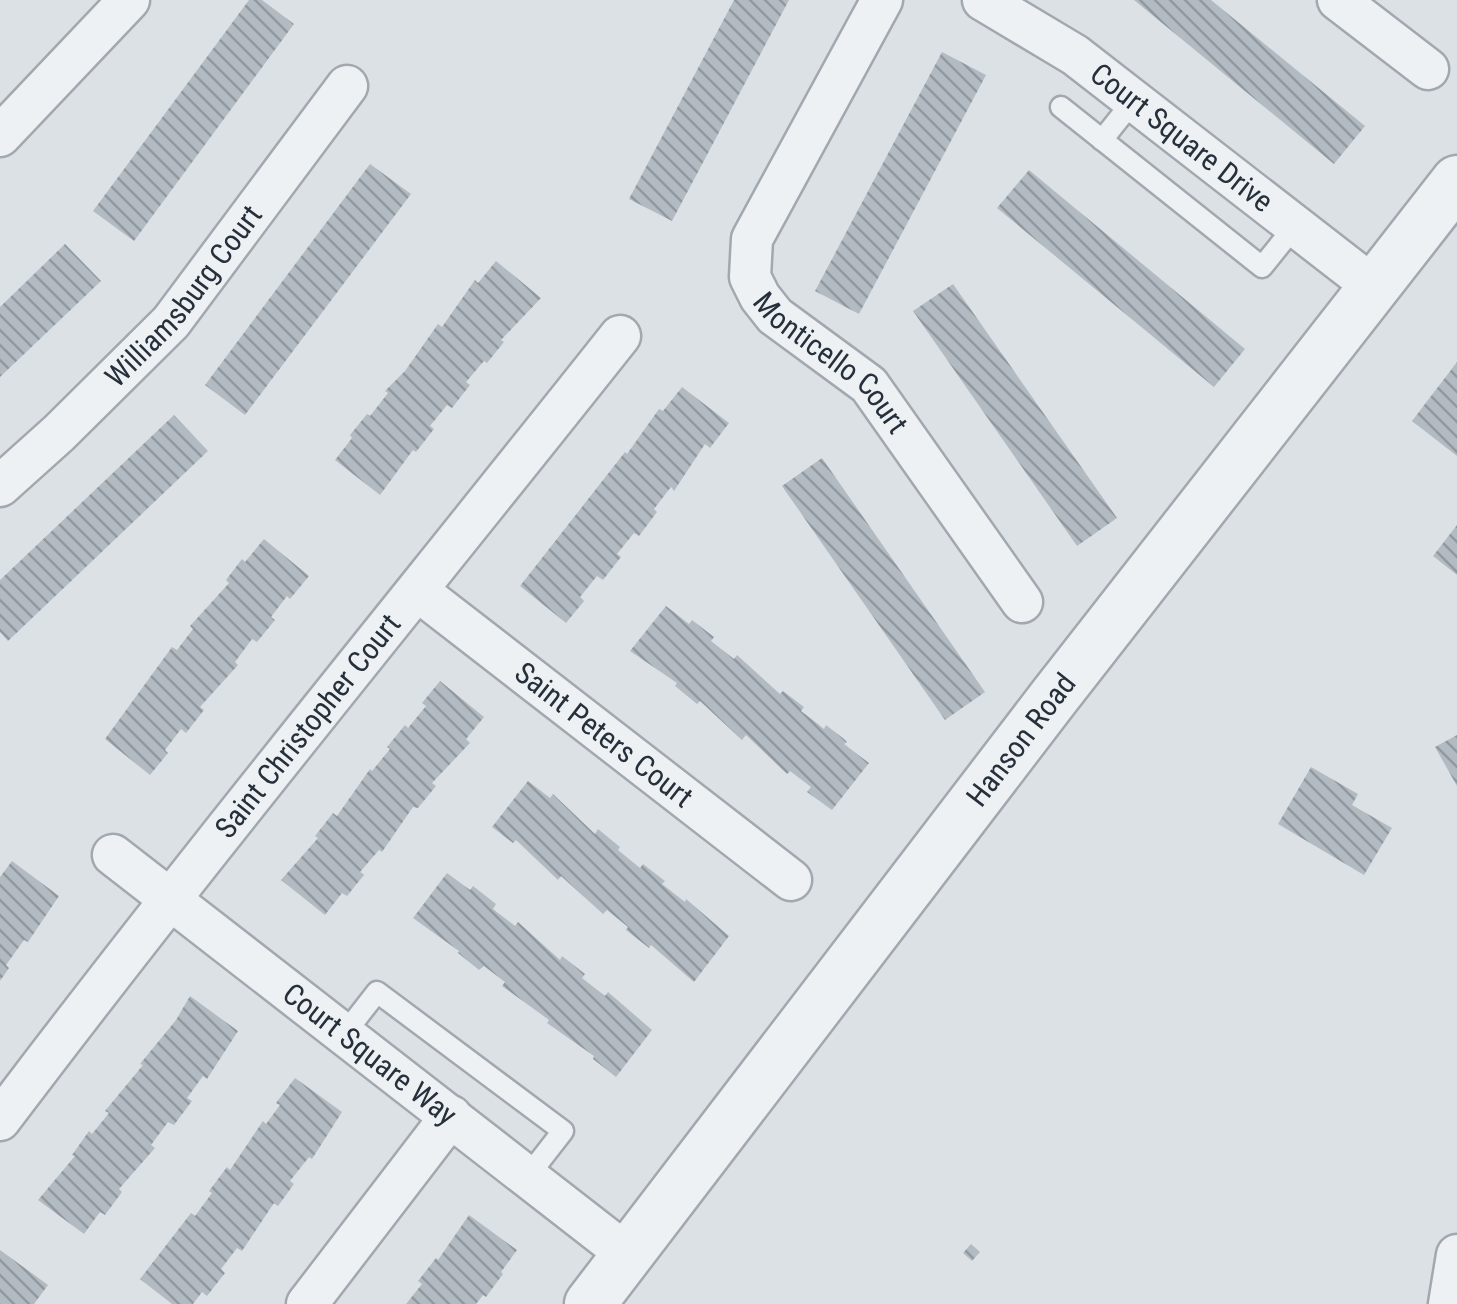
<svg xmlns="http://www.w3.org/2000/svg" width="1457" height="1304" viewBox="0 0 1457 1304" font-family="'Roboto Condensed',sans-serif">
<defs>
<pattern id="building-back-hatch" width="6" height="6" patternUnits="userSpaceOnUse" patternTransform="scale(2.5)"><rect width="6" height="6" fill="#b3bbc2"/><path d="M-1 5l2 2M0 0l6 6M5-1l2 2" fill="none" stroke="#91989f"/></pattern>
</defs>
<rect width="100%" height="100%" fill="#dce1e5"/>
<g fill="url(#building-back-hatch)">
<polygon points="249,0 262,0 294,24 134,241 93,211"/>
<polygon points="734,0 789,0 672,221 629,199"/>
<polygon points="1134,0 1211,0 1365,126 1334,164"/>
<polygon points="942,52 986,75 859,314 815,291"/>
<polygon points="370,164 411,194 245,415 205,385"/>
<polygon points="1029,170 1245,349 1214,387 997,208"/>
<polygon points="65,244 101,281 0,377 0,307"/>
<polygon points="496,261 541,298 501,340 504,342 487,363 484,361 466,382 470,385 452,408 447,405 430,426 434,429 416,452 413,450 380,495 335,460 352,438 350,435 367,414 370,416 388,393 385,391 405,371 438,324 442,327 475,280 478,283"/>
<polygon points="953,284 1117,518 1077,546 913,311"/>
<polygon points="1457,362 1457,456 1412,421"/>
<polygon points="682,387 729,423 710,448 705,444 674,491 671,487 654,509 657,512 639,536 634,533 617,554 621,557 603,580 597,576 580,597 584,601 566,623 520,586 625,452 627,454 659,409 663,411"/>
<polygon points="174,415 208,451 8,641 0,632 0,580"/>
<polygon points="822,458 985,692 945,720 782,486"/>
<polygon points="1457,525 1457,575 1433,556"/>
<polygon points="264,539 309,576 290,599 287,596 271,617 275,620 257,642 252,639 235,662 238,665 200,707 204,710 186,733 181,729 165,750 168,753 150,775 105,739 172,647 177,650 193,629 190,626 229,583 226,580 242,559 245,562"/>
<polygon points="666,606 689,624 692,620 714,637 711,641 734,659 737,655 780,694 783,691 804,707 801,711 818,724 824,729 826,725 844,739 847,742 844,744 869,763 832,810 807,792 811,787 790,771 787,774 746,735 742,740 700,701 697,704 675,686 677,683 630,651"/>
<polygon points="440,681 484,717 466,739 470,743 432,783 436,786 418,808 413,807 382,852 379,850 360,872 364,875 347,896 342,893 325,915 281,880 318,838 315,836 333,813 337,816 370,769 372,771 390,749 387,747 405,725 408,728 426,706 422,703"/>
<polygon points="1457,735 1457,786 1435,747"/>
<polygon points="1311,767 1358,794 1352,805 1392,828 1364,875 1278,824"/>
<polygon points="528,781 550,798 553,794 595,834 598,829 620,847 618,850 640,868 643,864 665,881 662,884 685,902 686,899 729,936 694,982 651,945 649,948 626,930 628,927 607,910 603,914 561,876 558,880 516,840 513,843 492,827"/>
<polygon points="12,861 59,896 28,942 24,940 6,965 9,968 0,981 0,877"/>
<polygon points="447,873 470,890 473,886 496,904 493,909 515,926 518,922 560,960 562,956 585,974 582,978 605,996 608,992 652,1030 616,1077 593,1059 594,1056 547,1023 549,1020 502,986 505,982 484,966 479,970 458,953 459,951 413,918"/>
<polygon points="190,996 238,1031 207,1079 203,1076 187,1098 192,1101 174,1125 168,1122 151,1145 155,1148 119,1189 122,1192 105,1215 100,1212 84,1234 38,1200 75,1156 72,1155 89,1131 92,1134 109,1113 105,1111 143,1065 140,1064 176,1020"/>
<polygon points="295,1078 342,1112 312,1159 309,1157 290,1181 294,1184 278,1206 274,1203 242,1251 237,1248 221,1269 225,1273 207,1296 202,1292 193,1304 172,1304 140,1279 191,1213 195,1216 212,1193 209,1191 227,1167 230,1170 263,1121 266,1124 280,1105 276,1103"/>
<polygon points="469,1215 517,1250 501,1272 503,1274 486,1297 483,1295 476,1304 406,1304 422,1284 418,1281 436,1258 438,1260"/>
<polygon points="971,1244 980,1252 972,1261 963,1253"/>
<polygon points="0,1250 48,1285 34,1304 0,1304"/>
</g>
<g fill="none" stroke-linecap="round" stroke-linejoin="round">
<defs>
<g id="service">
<polyline points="1061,107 1262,267 1295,226"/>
<polyline points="1102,140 1134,100"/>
<polyline points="345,1033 377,992 563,1131 528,1176"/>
</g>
<g id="minor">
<path id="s1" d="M 882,0 L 752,239 L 750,277 L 760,297 L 775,316 L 869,385 L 1022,602"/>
<path id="s2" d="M 983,0 L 1075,55 L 1374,287"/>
<polyline points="1338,0 1428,69"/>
<polyline points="0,136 129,0"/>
<path id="s3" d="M 0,486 L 59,433 L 171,322 L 347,86"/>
<path id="s4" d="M 418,591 L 791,880"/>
<path id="s5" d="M 113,855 L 628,1255"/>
<path id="s6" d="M 0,1120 C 201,854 413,597 620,336"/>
<polyline points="307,1304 451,1116"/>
<polyline points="1449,1304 1457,1255"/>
</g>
<g id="tertiary">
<path id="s7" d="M 590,1304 L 1054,697 L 1457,181"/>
</g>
</defs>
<use href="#service" stroke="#a2a8af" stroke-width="25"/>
<use href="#minor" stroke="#a2a8af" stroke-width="45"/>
<use href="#tertiary" stroke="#a2a8af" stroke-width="55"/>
<use href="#service" stroke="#eef1f4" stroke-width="20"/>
<use href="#minor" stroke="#eef1f4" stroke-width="40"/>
<use href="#tertiary" stroke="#eef1f4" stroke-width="50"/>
</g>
<g text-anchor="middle" stroke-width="10" stroke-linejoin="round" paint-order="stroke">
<g font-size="30" fill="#26303b" stroke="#ebf0f3">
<text dy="10" stroke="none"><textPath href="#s2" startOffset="242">Court Square Drive</textPath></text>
<text dy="10" stroke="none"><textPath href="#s3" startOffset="265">Williamsburg Court</textPath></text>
<text dy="10" stroke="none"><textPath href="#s1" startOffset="430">Monticello Court</textPath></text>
<text dy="10" stroke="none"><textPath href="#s6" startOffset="500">Saint Christopher Court</textPath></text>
<text dy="10" stroke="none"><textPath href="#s4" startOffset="235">Saint Peters Court</textPath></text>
<text dy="10" stroke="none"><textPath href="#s7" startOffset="710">Hanson Road</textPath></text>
<text dy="10" stroke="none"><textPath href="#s5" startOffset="325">Court Square Way</textPath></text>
</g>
</g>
</svg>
